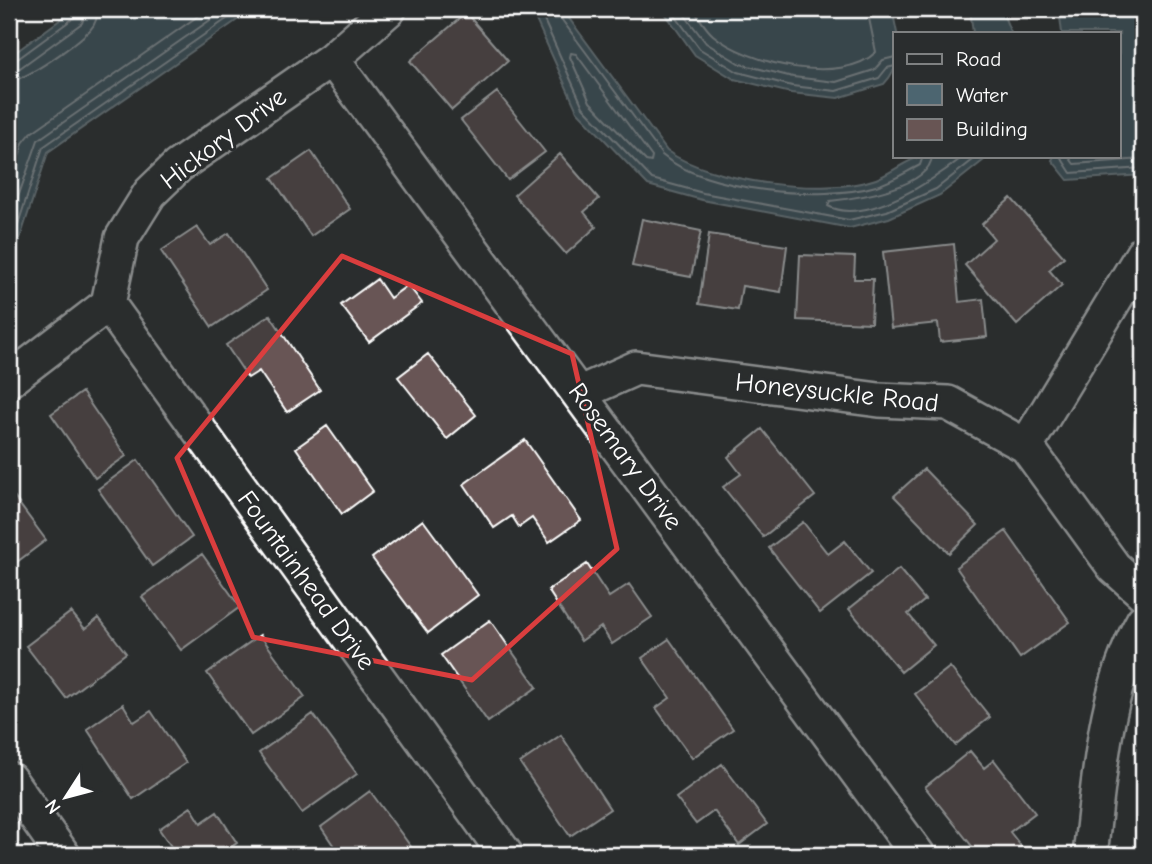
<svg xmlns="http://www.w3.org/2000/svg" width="1152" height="864" viewBox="0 0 1152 864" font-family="'Comic Neue',sans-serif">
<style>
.water{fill:#4c6570;stroke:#94a3a9;stroke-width:2}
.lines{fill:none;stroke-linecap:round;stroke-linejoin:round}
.shore{stroke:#b7c1c6;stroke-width:2}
.building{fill:#685554;stroke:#fff;stroke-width:2}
.minor-casing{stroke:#fff;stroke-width:38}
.minor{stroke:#2a2d2e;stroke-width:33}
.marked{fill:none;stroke:#da3e3e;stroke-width:5;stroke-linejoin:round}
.labels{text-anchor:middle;stroke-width:6;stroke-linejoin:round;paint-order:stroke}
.street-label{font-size:26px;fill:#fff;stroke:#2a2d2e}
</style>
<rect width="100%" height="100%" fill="#2a2d2e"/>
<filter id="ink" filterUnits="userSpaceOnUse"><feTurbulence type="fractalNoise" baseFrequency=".0143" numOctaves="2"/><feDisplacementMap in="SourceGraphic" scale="14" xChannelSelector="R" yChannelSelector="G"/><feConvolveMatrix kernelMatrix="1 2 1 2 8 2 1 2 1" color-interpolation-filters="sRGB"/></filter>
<g filter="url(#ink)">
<path class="water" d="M75,9H253L48,152L14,257L9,261V57Z
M531,9H562L667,151C711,182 825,197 876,179C892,173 908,158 924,156C945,153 968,156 989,156L940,195L889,218L850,228L702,200L648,185L577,111Z
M662,9H892L897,33L895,68L889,78L884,84L838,98L791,93L734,79L695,55Z
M970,9H1001L1011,33H973Z
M1059,9H1124L1143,19V175L1068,180L1052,160L1054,156H1119V33H1062Z"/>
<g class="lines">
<path class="shore" d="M539,9L583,107L652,179L703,193L849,220L887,211L936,189L978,156
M557,9L559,16L662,155C704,191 823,202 876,186C891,182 906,172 920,165L923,156
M670,9L700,49L738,72L792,86L836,91L879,78L887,68L895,66
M680,9L706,43L740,64L793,77L836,82L874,70L883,60L895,57
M693,9C699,17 705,28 713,35C747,64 842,86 876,52L867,9
M571,53L576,54L652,157L651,162L646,161L590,102L570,57Z
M9,62L15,61L75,17L78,9
M9,71L20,68L82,23L87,9
M9,81C27,80 76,44 90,30C96,24 97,17 98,9
M932,156C930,188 856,198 830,201L828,206C866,226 935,179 964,156
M1060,156L1071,173L1143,168
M1068,156L1074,164L1143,159
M9,189L23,143L31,133L208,9
M9,223L38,140L226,9
M9,252L43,147L241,9"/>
</g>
<path class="building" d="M466,13L508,61L452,110L410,61Z
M497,92L545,152L508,180L461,120Z
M311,151L350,209L311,236L272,178Z
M560,154L599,199L584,212L596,227L566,254L514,195Z
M1011,198L1064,257L1049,270L1062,285L1017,325L965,265L994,239L982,224Z
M642,219L701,231L691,277L632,266Z
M197,227L210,245L229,233L267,290L212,327L161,251Z
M709,234L787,246L781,292L742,286L738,310L699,304Z
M954,244L959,302L983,299L987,337L940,342L938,323L891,328L883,252Z
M800,255L855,257L854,279H873L871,323L797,320Z
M377,279L390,298L408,285L422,303L369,342L341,305Z
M270,315L320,390L287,412L259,371L248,378L226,345Z
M428,354L476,415L447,439L398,377Z
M1137,387H1143V434H1134Z
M82,392L126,456L95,478L51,414Z
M327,426L373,491L342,514L296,448Z
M762,429L815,496L763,537L723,487L741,474L728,457Z
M525,440L581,520L549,542L532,518L519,527L512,516L494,528L464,484Z
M138,460L192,537L152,566L98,489Z
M924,469L978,525L949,553L894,496Z
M9,490L46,540L9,568Z
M423,520L478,595L428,633L372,558Z
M803,522L828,554L845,541L871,573L820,613L769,548Z
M1006,531L1070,622L1020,658L956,567Z
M202,554L240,607L181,650L142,597Z
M587,564L609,597L629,584L652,617L612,644L601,627L581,641L548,590Z
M899,569L925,600L908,614L934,645L901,672L849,609Z
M71,612L85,629L99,618L126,653L66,698L26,646Z
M490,620L537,687L488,722L441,655Z
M260,635L305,697L251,735L207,673Z
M669,639L733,729L692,758L656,708L670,698L642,658Z
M950,667L990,717L955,745L915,694Z
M123,704L134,722L151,711L186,763L133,799L87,729Z
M313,714L357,774L302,813L259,753Z
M561,735L610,809L570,836L520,763Z
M970,751L984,768L994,760L1035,813L1010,832L1024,850L1016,855H979L925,787Z
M722,764L767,824L739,845L714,811L696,824L676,798Z
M370,791L417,855H366L361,847L349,855H340L321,827Z
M191,807L201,823L217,812L237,843L222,853L223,855H177L159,829Z"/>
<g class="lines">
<g class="minor-casing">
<path id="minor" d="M332,59L918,855
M108,304L506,855
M9,380L108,304L122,238L150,193L178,166L332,59L389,9
M580,393L636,368L879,400L948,403L1026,446L1114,567L1143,593
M1026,446L1143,253
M9,779L63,855
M1090,855C1100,775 1103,693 1143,621"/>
</g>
<use href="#minor" class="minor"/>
</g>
</g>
<path d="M0 0H1152V864H0ZM342,256L572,354L617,549L472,680L253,637L177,458Z" fill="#2a2d2e" fill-opacity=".55" fill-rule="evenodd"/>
<path class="marked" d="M342,256L572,354L617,549L472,680L253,637L177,458Z"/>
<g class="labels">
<g class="street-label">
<text transform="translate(223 138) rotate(-37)" y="9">Hickory Drive</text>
<text transform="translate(837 392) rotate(6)" y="9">Honeysuckle Road</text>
<text transform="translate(626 456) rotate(54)" y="9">Rosemary Drive</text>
<text transform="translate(307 580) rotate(54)" y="9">Fountainhead Drive</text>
</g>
</g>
<rect width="1152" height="864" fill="none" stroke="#2a2d2e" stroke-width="35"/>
<rect x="18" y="18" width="1117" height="829" fill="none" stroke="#fff" stroke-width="2.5" filter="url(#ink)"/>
<rect x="893" y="32" width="228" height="126" fill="#2a2d2e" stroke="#7f8182" stroke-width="2"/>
<rect x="907" y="54" width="35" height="10" fill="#2a2d2e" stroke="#7f8182" stroke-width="2"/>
<text x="956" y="66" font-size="21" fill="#ffffff">Road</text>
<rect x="907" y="84" width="35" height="21" fill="#4c6570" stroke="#7f8182" stroke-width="2"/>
<text x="956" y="102" font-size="21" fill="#ffffff">Water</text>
<rect x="907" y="119" width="35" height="21" fill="#685554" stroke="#7f8182" stroke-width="2"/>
<text x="956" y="136" font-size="21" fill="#ffffff">Building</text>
<g transform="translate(66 797) rotate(234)" stroke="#2a2d2e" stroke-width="5" paint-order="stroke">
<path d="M0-5L12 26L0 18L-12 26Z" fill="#ffffff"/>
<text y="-10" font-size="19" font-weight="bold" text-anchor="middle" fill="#ffffff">N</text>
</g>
</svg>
